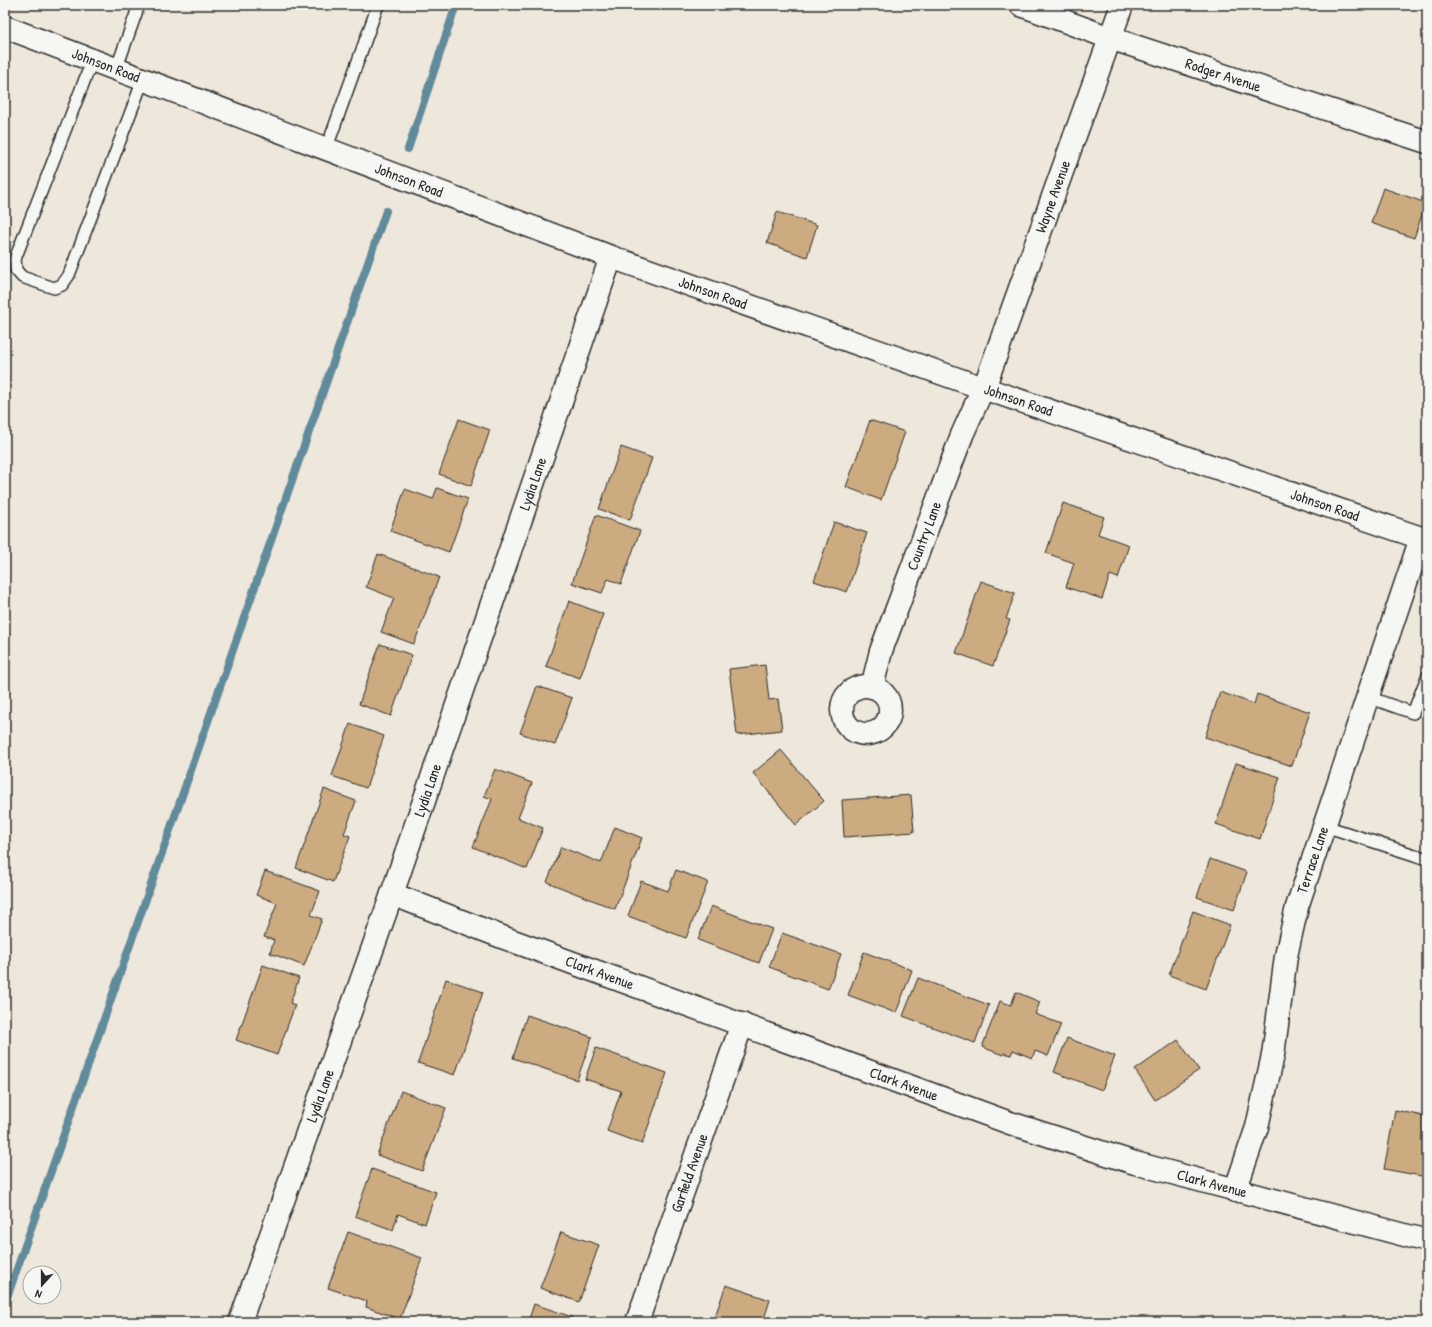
<svg xmlns="http://www.w3.org/2000/svg" width="1432" height="1327" viewBox="0 0 1432 1327" font-family="'Patrick Hand',sans-serif">
<style>
.lines{fill:none;stroke-linecap:round;stroke-linejoin:round}
.stream{stroke:#618b9b;stroke-width:8}
.building{fill:#cdab80;stroke:#2b2b2b}
.lane-casing{stroke:#2b2b2b;stroke-width:14}
.street-casing{stroke:#2b2b2b;stroke-width:25}
.lane{stroke:#f6f6f2;stroke-width:11}
.street{stroke:#f6f6f2;stroke-width:22}
.labels{text-anchor:middle;stroke-width:3.5;stroke-linejoin:round;paint-order:stroke}
.street-label{font-size:15px;fill:#2b2b2b;stroke:#f6f6f2}
</style>
<rect width="100%" height="100%" fill="#eee7db"/>
<filter id="ink" filterUnits="userSpaceOnUse"><feTurbulence type="fractalNoise" baseFrequency=".025" numOctaves="2"/><feDisplacementMap in="SourceGraphic" scale="8" xChannelSelector="R" yChannelSelector="G"/><feConvolveMatrix kernelMatrix="1 2 1 2 8 2 1 2 1" color-interpolation-filters="sRGB"/></filter>
<g filter="url(#ink)">
<g class="lines">
<path class="stream" d="M408,149L456,5
M5,1303L386,211"/>
</g>
<path class="building" d="M1383,188L1426,203L1414,238L1371,223Z
M777,212L817,225L807,257L767,243Z
M459,419L490,430L471,486L439,474Z
M870,420L905,432L881,500L846,487Z
M621,447L652,458L630,520L599,509Z
M437,488L468,499L449,552L390,531L405,489L433,499Z
M1063,503L1104,517L1098,534L1129,545L1118,578L1110,575L1102,599L1066,587L1074,563L1046,553Z
M596,515L640,531L621,584L608,579L602,593L572,583Z
M834,522L867,533L847,592L814,581Z
M378,554L439,577L414,644L381,632L394,598L366,587Z
M981,581L1015,593L1006,619L1010,620L993,666L956,653Z
M569,601L603,614L580,678L546,666Z
M380,644L412,655L391,716L359,704Z
M765,665L769,700L778,699L782,730L737,735L729,669Z
M537,686L572,698L555,745L520,733Z
M1220,692L1254,704L1257,694L1310,712L1292,766L1205,737Z
M350,724L384,736L366,788L332,776Z
M781,750L824,801L796,825L753,773Z
M1236,763L1280,777L1260,839L1216,824Z
M495,769L532,783L518,818L543,828L527,869L473,847L492,799L484,796Z
M324,789L356,801L344,834L350,836L333,882L296,868Z
M911,795L914,832L844,837L842,800Z
M615,827L642,838L615,909L547,882L561,847L601,863Z
M1210,859L1247,872L1234,910L1197,897Z
M676,870L708,882L686,938L628,916L641,881L668,891Z
M265,871L320,891L311,915L322,919L304,966L270,953L274,940L264,937L277,903L256,895Z
M711,906L772,929L759,963L698,940Z
M1193,911L1230,925L1206,989L1169,975Z
M782,933L841,954L828,989L769,967Z
M864,952L912,970L896,1013L848,995Z
M263,965L299,978L290,1003L295,1005L277,1055L236,1040Z
M918,978L989,1005L975,1043L903,1016Z
M446,979L483,992L455,1075L418,1063Z
M1016,992L1040,1002L1035,1014L1061,1024L1048,1056L1035,1051L1032,1058L1013,1050L1011,1055L1004,1053L1003,1055L982,1047L1000,1001L1011,1005Z
M527,1015L592,1037L577,1080L513,1058Z
M1067,1038L1115,1056L1102,1090L1054,1072Z
M1178,1040L1199,1070L1155,1100L1135,1070Z
M596,1048L667,1073L642,1144L607,1131L621,1091L585,1079Z
M401,1091L446,1108L422,1171L377,1155Z
M1395,1110L1427,1117V1177L1384,1169Z
M372,1169L436,1192L425,1224L398,1214L393,1230L355,1216Z
M348,1232L422,1258L400,1319L366,1307L367,1301L328,1288Z
M561,1232L599,1245L579,1302L540,1288Z
M726,1285L770,1300L763,1322H713Z
M534,1304L572,1317L570,1322H528Z"/>
<g class="lines">
<g class="lane-casing">
<path id="lane" d="M92,61L15,259L16,270L22,277L54,288L62,285L69,275L143,80
M116,70L139,5
M326,150L378,5
M1368,697L1413,713L1427,677
M1325,826L1427,859"/>
</g>
<g class="street-casing">
<g id="street">
<path id="s1" d="M1021,5L1110,38L1427,142"/>
<path id="s2" d="M5,27L611,257L983,388L1427,540"/>
<circle cx="866" cy="710" r="24"/>
<path id="s3" d="M872,687L881,651L962,435L988,377L1122,5"/>
<path id="s4" d="M392,894L502,937L1010,1123L1135,1163L1427,1241"/>
<path id="s5" d="M1235,1191L1257,1127L1273,1055L1286,956L1297,907L1421,538"/>
<path id="s6" d="M240,1322L392,894L611,257"/>
<path id="s7" d="M637,1322L742,1024"/>
</g>
</g>
<use href="#lane" class="lane"/>
<use href="#street" class="street"/>
</g>
</g>
<g class="labels">
<g class="street-label">
<text dy="5" stroke="none"><textPath href="#s2" startOffset="108">Johnson Road</textPath></text>
<text dy="5" stroke="none"><textPath href="#s1" startOffset="214">Rodger Avenue</textPath></text>
<text dy="5" stroke="none"><textPath href="#s2" startOffset="432">Johnson Road</textPath></text>
<text dy="5" stroke="none"><textPath href="#s3" startOffset="523">Wayne Avenue</textPath></text>
<text dy="5" stroke="none"><textPath href="#s2" startOffset="756">Johnson Road</textPath></text>
<text dy="5" stroke="none"><textPath href="#s2" startOffset="1080">Johnson Road</textPath></text>
<text dy="5" stroke="none"><textPath href="#s6" startOffset="888">Lydia Lane</textPath></text>
<text dy="5" stroke="none"><textPath href="#s2" startOffset="1404">Johnson Road</textPath></text>
<text dy="5" stroke="none"><textPath href="#s3" startOffset="160">Country Lane</textPath></text>
<text dy="5" stroke="none"><textPath href="#s6" startOffset="564">Lydia Lane</textPath></text>
<text dy="5" stroke="none"><textPath href="#s5" startOffset="341">Terrace Lane</textPath></text>
<text dy="5" stroke="none"><textPath href="#s4" startOffset="222">Clark Avenue</textPath></text>
<text dy="5" stroke="none"><textPath href="#s4" startOffset="546">Clark Avenue</textPath></text>
<text dy="5" stroke="none"><textPath href="#s6" startOffset="240">Lydia Lane</textPath></text>
<text dy="5" stroke="none"><textPath href="#s7" startOffset="158">Garfield Avenue</textPath></text>
<text dy="5" stroke="none"><textPath href="#s4" startOffset="870">Clark Avenue</textPath></text>
</g>
</g>
<rect width="1432" height="1327" fill="none" stroke="#f6f6f2" stroke-width="20"/>
<rect x="10" y="10" width="1412" height="1307" fill="none" stroke="#2b2b2b" stroke-width="1.5" filter="url(#ink)"/>
<g transform="translate(42 1285) rotate(201)"><circle r="19" fill="#f6f6f2" stroke="#a5a5a2"/>
<path d="M0-3L7 15L0 10L-7 15Z" fill="#2b2b2b"/>
<text y="-6" font-size="11" font-weight="bold" text-anchor="middle" fill="#2b2b2b">N</text>
</g>
</svg>
